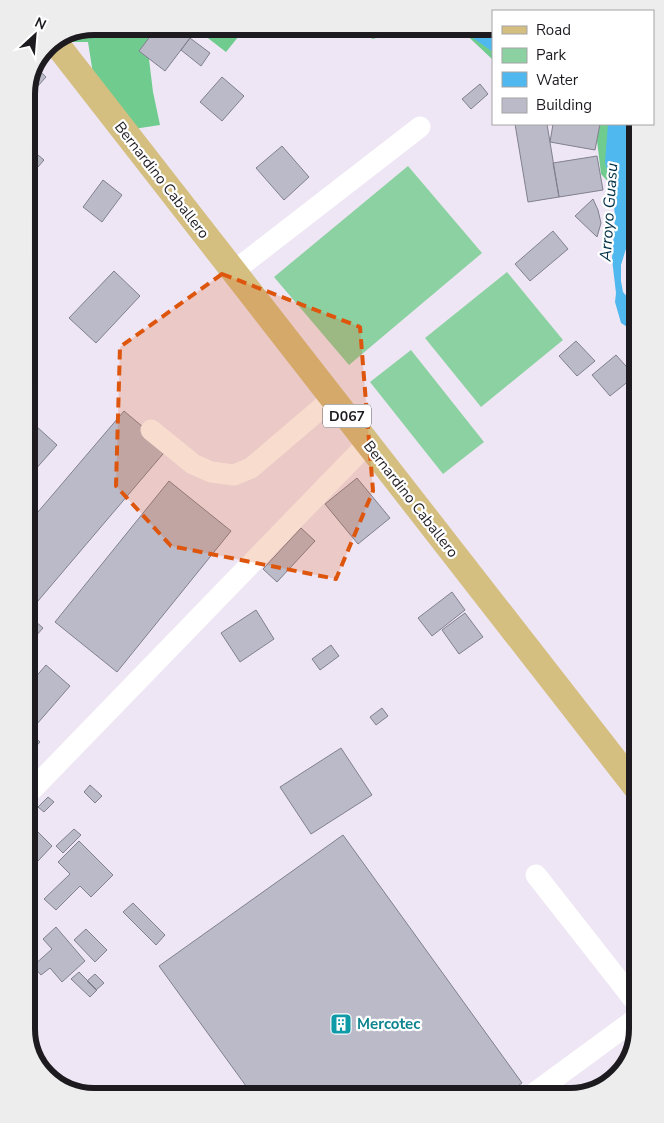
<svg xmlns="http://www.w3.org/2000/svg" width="664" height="1123" viewBox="0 0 664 1123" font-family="'Nunito Sans',sans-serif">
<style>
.green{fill:#8cd1a1}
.forest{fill:#70cb8f}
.water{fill:#4fb8ef}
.building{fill:#bbbac9;stroke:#81808e}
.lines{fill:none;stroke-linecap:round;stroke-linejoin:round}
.minor{stroke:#fff;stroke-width:21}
.major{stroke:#d4be80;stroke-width:26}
.marked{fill:#de560d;fill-opacity:0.2;stroke:#de560d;stroke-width:4;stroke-dasharray:10 6;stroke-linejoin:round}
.labels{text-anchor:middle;stroke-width:4.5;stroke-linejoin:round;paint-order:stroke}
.shield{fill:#fff;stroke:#625f63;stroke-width:1}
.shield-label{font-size:14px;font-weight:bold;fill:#1e1b20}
.street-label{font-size:15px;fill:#1e1b20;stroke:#fff}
.culture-label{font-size:15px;font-weight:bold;fill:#0d838f;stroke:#fff;text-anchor:start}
.water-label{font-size:16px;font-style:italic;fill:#023248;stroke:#fff}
.rim{fill:none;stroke:#1e1b20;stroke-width:6}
</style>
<rect width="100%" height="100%" fill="#eee6f4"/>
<path class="green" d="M408,166L482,253L349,365L274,277Z
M507,272L563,340L481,407L425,338Z
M411,350L484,442L443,474L370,382Z"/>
<path class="forest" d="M94,26H247L226,52L200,32L165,27L149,59L153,92L160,125L127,130L93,74L88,42H57Z
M364,26H407L404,32L372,39Z
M457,26H493V60Z
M595,124H638V224L623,198L601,174Z"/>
<path class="water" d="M464,26H487L493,32V52L473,38Z
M608,124H631L634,204L629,239L621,265V281L623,292L638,309V334L621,323L615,302L616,293L612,259L615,217L613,196L605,162Z"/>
<path class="building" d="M158,26H175L190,38L165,71L139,51Z
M190,38L210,53L201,66L181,50Z
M38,69L46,77L29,96L26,90Z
M222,77L244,96L222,121L200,102Z
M480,84L488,94L471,109L462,99Z
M515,124H547L559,197L528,202Z
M553,124H600L595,150L550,142Z
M282,146L309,177L284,200L256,168Z
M32,150L44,160L31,175L26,171V158Z
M597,156L603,190L559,197L553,163Z
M103,180L122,195L102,222L83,207Z
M593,199L598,210L601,223L597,237L575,216Z
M553,231L568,249L530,281L515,264Z
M114,271L140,296L96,343L69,318Z
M576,341L595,361L577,376L559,356Z
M616,355L635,376L610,396L592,375Z
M124,411L168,448L32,608L26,603V526Z
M26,417L57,445L26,480Z
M357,478L390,518L358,544L325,504Z
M169,481L231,531L117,672L55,622Z
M301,528L315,541L277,582L263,569Z
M452,592L465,610L432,636L418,618Z
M256,610L274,639L240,662L221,633Z
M26,613L43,628L26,647Z
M465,613L483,637L459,654L442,630Z
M331,645L339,656L320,670L312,659Z
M46,665L70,686L30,732L26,729V688Z
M382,708L388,716L376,725L370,717Z
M26,729L40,742L26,757Z
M341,748L372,795L311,834L280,787Z
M90,785L102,796L95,803L84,792Z
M48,797L54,802L44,812L38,807Z
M31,825L52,846L38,861L26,850V830Z
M74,829L81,835L63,853L56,846Z
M343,835L522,1083L503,1097H254L159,966Z
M79,841L113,875L91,897L80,886L56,910L44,899L70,874L58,862Z
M26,894L32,901L26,905Z
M133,903L165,935L156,945L123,912Z
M56,927L85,961L62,982L50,968L41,975L33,966L52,949L43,939Z
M26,928L34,939L28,943L31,947L26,951Z
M86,929L107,950L95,962L74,940Z
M79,972L97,990L90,997L71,979Z
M95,974L104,983L96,990L87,981Z"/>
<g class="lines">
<path class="minor" d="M234,271L420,127
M151,430L193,464L211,472L234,475L251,468L333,398
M26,796L368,443
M536,875L638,1005
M529,1097L638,1017"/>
<path class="major" d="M55,42L638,790"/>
</g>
<path class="marked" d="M222,274L360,327L373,491L336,579L171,546L116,486L120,347Z"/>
<defs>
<g id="building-square" transform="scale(1.125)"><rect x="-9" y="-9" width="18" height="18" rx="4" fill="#0f9aa8" stroke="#fff"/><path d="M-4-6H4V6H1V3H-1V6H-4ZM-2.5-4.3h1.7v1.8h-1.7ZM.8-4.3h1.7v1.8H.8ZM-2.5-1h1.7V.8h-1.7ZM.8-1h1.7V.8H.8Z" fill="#fff"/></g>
</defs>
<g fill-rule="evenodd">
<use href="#building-square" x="341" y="1024"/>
</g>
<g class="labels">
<rect class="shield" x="323" y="404.5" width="48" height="23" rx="4"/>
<g class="shield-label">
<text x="347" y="421">D067</text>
</g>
<g class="street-label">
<text transform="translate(162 180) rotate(52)" y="5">Bernardino Caballero</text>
<text transform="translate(411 499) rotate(52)" y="5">Bernardino Caballero</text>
</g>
<g class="culture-label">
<text x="357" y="1029">Mercotec</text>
</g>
<g class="water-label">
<text transform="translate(608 212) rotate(-86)" y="6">Arroyo Guasu</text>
</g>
</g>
<path d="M0 0H664V1123H0ZM94 35H570A59 59 0 0 1 629 94V1029A59 59 0 0 1 570 1088H94A59 59 0 0 1 35 1029V94A59 59 0 0 1 94 35Z" fill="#ededed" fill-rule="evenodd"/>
<path class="rim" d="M94 35H570A59 59 0 0 1 629 94V1029A59 59 0 0 1 570 1088H94A59 59 0 0 1 35 1029V94A59 59 0 0 1 94 35Z"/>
<rect x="492" y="10" width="162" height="115" fill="#ffffff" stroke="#a5a4a6"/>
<rect x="502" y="26" width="25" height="8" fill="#d4be80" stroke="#a5a4a6"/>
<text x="536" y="35" font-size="15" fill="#1e1b20">Road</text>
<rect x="502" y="48" width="25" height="15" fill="#8cd1a1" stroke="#a5a4a6"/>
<text x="536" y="60" font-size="15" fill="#1e1b20">Park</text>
<rect x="502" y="72" width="25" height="15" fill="#4fb8ef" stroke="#a5a4a6"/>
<text x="536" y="85" font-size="15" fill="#1e1b20">Water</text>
<rect x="502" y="98" width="25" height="15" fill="#bbbac9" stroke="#a5a4a6"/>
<text x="536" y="110" font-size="15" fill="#1e1b20">Building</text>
<g transform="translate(35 35) rotate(26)" stroke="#ffffff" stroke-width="4" paint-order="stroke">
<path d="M0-4L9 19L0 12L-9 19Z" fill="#1e1b20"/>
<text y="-8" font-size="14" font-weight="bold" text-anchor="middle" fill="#1e1b20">N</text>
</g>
</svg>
